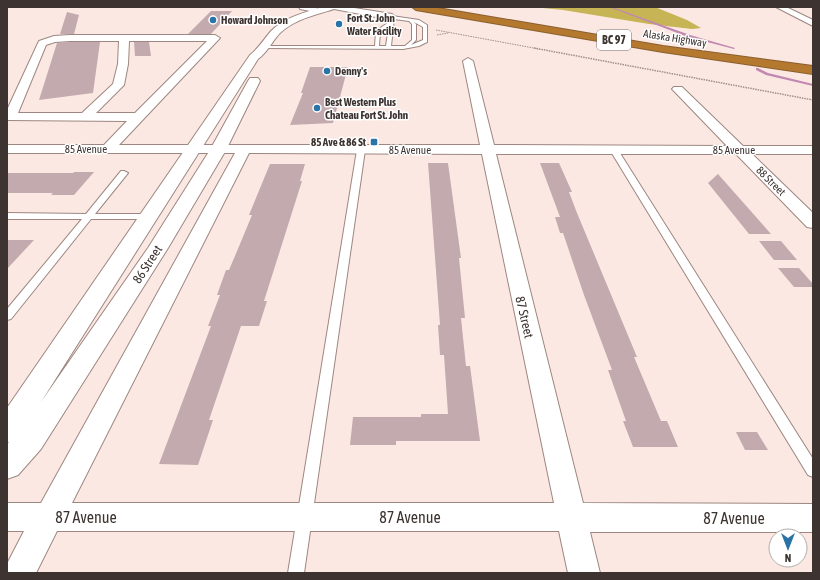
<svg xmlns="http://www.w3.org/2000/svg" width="820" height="580" viewBox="0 0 820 580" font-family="'Asap Condensed',sans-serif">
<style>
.forest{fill:#c7b455}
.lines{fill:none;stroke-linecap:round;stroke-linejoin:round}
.stream{fill:#c188b1;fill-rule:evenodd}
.building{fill:#c3aaaf}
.lane-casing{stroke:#9d8780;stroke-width:2}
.street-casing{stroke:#9d8780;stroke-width:2}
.secondary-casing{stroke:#9d8780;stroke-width:2}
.highway-casing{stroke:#8a6030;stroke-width:2}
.path-far1{stroke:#9e8f8a;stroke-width:1;stroke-dasharray:1.5 1;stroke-linecap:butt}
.path{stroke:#9e8f8a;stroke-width:1.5;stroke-dasharray:1.5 1;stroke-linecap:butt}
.lane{fill:#fff;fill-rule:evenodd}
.street{fill:#fff;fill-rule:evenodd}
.secondary{fill:#fff;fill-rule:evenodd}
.highway{fill:#b4782f;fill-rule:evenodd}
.poi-dot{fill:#2973a7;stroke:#fff;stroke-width:1.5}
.labels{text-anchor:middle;stroke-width:3;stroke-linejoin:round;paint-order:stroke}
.far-poi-label{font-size:11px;font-weight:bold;fill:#3d3431;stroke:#fff;text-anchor:start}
.far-street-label{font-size:11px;fill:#3d3431;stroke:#fff}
.shield{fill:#fff;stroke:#77716f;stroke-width:1}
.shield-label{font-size:12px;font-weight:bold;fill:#3d3431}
.street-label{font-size:13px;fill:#3d3431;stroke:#fff}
.near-street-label{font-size:16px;fill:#3d3431;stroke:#fff}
</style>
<rect width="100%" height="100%" fill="#fce8e2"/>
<path class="forest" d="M532,7H655L687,20L701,28L692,29L649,24L563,10Z"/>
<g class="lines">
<path class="stream" d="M609,7H612L690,35L735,48L734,49L688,37Z
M756,68H758L768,73L813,84V86L766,75L756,70Z"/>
</g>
<path class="building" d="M211,11H232L211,34H188Z
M67,12L79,15L74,34H60Z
M70,42H100L93,93L39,100L57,43Z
M134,42H149L151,56H135Z
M310,67H348L333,123L290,125L303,93H301Z
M428,163H448L461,258H459L465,318H461L466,366H470L480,441H396V445H350L353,417H421V414H448L444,355H440L438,325H440Z
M540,163H559L572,192H569L577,213L637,357H634L661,421H667L678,447H633L623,421H626L608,370H612L584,295L563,233H560L555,217H560Z
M270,164H305L300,181H302L264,301H267L259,326H241L209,420H213L198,465L159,464L211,326H208L220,295H217L226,270H229L240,244L252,215H249Z
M74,172H94L74,195H51L53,193H7V173H73Z
M718,174L771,234H749L708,183Z
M7,240H34L7,269Z
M759,241H781L797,260H774Z
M778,268H799L813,284V287H794Z
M736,432H757L768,450H745Z"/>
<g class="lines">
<g class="lane-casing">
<path id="lane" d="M392,16L419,20L427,25V42L419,46L403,49L266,48L264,47L266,46H375L376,31L389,22L390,17ZM394,19L409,21L412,24V40L405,46H391ZM414,22L423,27V40L411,45L416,40V24ZM389,26L386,46H379L380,32Z
M361,148L365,150L304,573H288L357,150Z
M614,148L618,150L813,459V477L808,475L610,150Z
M121,171H124L128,173L95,214H147L150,215L151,217L150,219H91L11,319L7,320V309L82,219H7V213L86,214Z"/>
</g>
<g class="street-casing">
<path id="street" d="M299,7H313L324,11L320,13L300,9Z
M330,7H348L392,14L396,17L392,20L334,9Z
M776,7H786L813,20V26Z
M70,35H215L220,38L119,145H480L463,61L468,58L473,61L494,145L727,146L674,91L672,89L674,87H682L743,146H813V154H752L813,213V228L807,227L736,154H496L583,503L813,504V532H590L600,573H568L559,531H57L36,573H7L8,562L24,531H7V503H41L235,153H7V145H104L127,121L7,120V110L39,41L54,36ZM70,41H119L118,64L113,84L82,113H18L46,45L55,42ZM129,41H207L135,113H96L124,85L128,64ZM249,153L482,154L554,503H72Z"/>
</g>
<g class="secondary-casing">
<path id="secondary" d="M322,7H335L334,9C316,15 295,19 280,33C272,41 268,52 258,59L41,402L148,248L210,150L248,81L250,78H258L260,81L226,150L168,248L41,449L18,475L7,479V445L9,442L7,443V408L250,55C259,48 264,39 271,31C285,17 304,13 322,7Z"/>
</g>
<g class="highway-casing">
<path id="highway" d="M412,7H432L663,46L813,66V74L663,52L416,10Z"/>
</g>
<path class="path-far1" d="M436,30L539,49
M437,35L448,33"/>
<path class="path" d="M534,48L813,100"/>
<use href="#lane" class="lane"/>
<use href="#street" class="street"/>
<use href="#secondary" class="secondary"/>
<use href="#highway" class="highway"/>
</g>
<g class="poi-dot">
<circle cx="213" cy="20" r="4"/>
<circle cx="339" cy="24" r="4"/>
<circle cx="327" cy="71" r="4"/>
<circle cx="317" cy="108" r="4"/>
<rect x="370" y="138" width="8" height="8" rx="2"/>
</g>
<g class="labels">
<g class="far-poi-label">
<text x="347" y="22">Fort St. John<tspan x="347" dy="13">Water Facility</tspan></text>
<text x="221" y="24">Howard Johnson</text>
<text x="335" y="75">Denny's</text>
<text x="325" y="106">Best Western Plus<tspan x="325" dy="13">Chateau Fort St. John</tspan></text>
<text x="366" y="146" text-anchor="end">85 Ave &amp; 86 St</text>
</g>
<g class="far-street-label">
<text transform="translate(675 38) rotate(9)" y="4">Alaska Highway</text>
<text x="86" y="153">85 Avenue</text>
<text x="410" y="154">85 Avenue</text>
<text x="734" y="154">85 Avenue</text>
<text transform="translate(771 181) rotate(45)" y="4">88 Street</text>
</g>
<rect class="shield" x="597" y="30" width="34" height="20" rx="3"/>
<g class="shield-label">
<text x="614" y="44">BC 97</text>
</g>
<g class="street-label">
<text transform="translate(147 264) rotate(-57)" y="5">86 Street</text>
<text transform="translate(525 317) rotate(77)" y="5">87 Street</text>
</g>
<g class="near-street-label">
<text x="86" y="523">87 Avenue</text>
<text x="410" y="523">87 Avenue</text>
<text x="734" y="524">87 Avenue</text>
</g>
</g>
<rect width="820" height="580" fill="none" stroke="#3d3431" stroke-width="16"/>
<g transform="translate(788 548) rotate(180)"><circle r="19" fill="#ffffff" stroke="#b1aead"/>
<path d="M0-3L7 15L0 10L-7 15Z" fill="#2973a7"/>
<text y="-6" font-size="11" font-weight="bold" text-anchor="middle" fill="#3d3431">N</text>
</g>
</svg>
